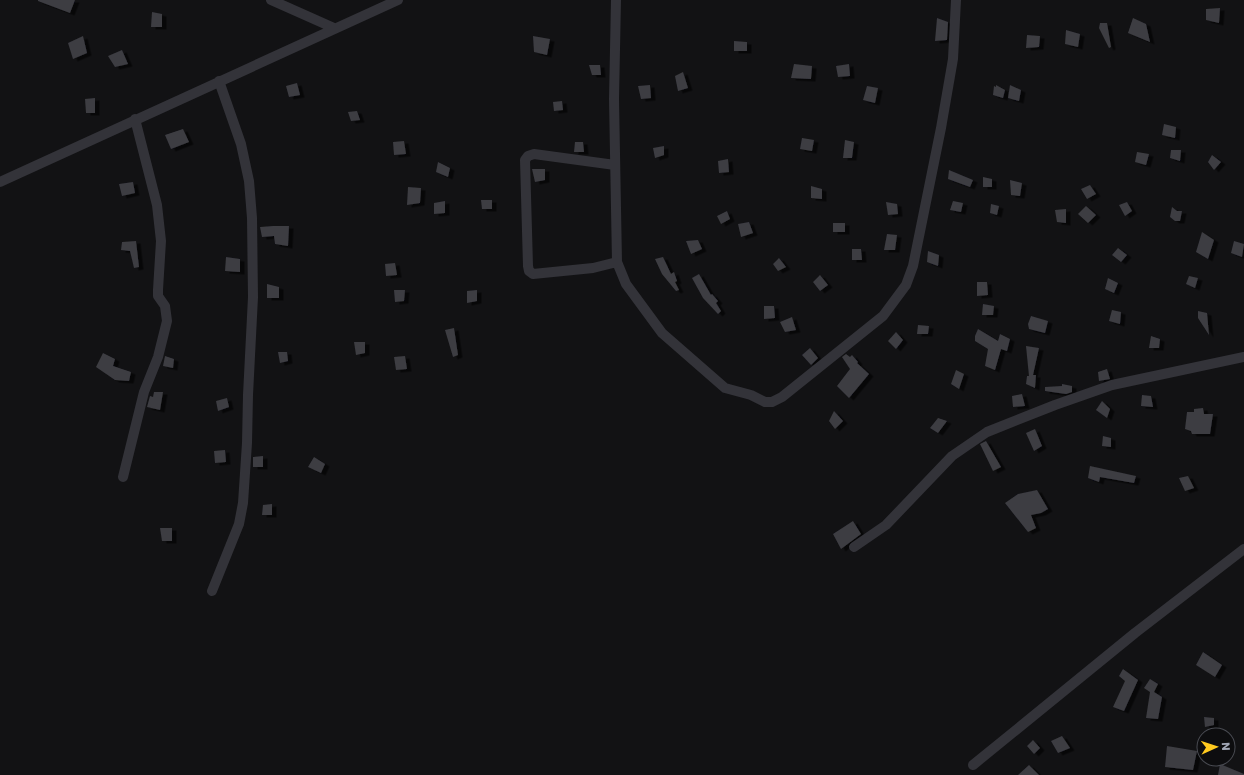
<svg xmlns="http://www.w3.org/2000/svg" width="1244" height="775" viewBox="0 0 1244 775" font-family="Poppins,sans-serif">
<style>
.building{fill:#3c3c42;filter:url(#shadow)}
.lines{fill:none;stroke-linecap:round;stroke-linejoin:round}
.minor{stroke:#333339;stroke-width:10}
</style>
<defs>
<filter id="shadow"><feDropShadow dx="4.5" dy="2.5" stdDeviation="0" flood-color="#0009"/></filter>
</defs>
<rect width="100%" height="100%" fill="#121214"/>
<path class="building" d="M38,0H75L70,13L38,1Z
M1220,8L1219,23L1206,20V9Z
M152,12L162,14V27H151Z
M937,18L948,22L947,40L935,41Z
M1133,18L1146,24L1150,42L1128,33Z
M1100,23H1107L1111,47L1109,48L1099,28Z
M1066,30L1080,34L1078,47L1065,44Z
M1027,35L1040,36L1039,47L1026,48Z
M83,36L87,53L73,59L68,43Z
M533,36L550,39L547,55L534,52Z
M734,41L747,42V51H734Z
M122,50L128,64L115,67L108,56Z
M794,64L812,66L811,79L791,78Z
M849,64L850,76L838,77L836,66Z
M589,65H600L601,75H592Z
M683,72L688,88L678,91L675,76Z
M297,83L300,95L289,97L286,86Z
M650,85L651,98L641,99L638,86Z
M996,85L1005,90L1003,98L993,95L994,86L996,87Z
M1010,85L1021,90L1019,101L1008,98Z
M867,86L878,88L875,103L863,100Z
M95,98V113H86L85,99Z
M562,101L563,110L554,111L553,102Z
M357,111L360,120L351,121L348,112Z
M1164,124L1176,127L1175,138L1162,135Z
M183,129L189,142L171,149L165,135Z
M802,138L814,140L812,151L800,149Z
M845,140L854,142L852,158H843Z
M404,141L406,154L394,155L393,142Z
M575,142H583L584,152H574Z
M664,146V155L655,158L653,148Z
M1171,150H1181L1180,161L1170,158Z
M1137,152L1149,154L1146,165L1135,162Z
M1212,155L1221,162L1214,170L1208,162Z
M728,159L729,172L719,173L718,161Z
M438,162L450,168L448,177L436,172Z
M532,169H545V180L535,182Z
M949,170L973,180L970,187L948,179Z
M983,177L992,179V187H983Z
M1010,180L1022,183L1020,196L1011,195Z
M133,182L135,193L122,196L119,184Z
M1090,185L1096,194L1087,199L1081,189Z
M811,186L822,189V199L811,198Z
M408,187L421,188L420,203L407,205Z
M481,200H492V209H482Z
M445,201V213L434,214V203Z
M953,201L963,203L961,212L950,210Z
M886,202L897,204L898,214L888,215Z
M1127,202L1132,211L1125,216L1119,205Z
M991,204L999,206L997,215L990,213Z
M1086,206L1096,215L1088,223L1078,214Z
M1172,207L1177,211H1182L1180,221H1175L1170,217Z
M1066,209V223L1057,222L1055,210Z
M727,211L730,219L721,224L717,216Z
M749,222L753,233L741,237L738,224Z
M833,223H845V232H833Z
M273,226H289L288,246L275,244L274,236L262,237L260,227Z
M1202,232L1214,240L1208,259L1196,252Z
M887,234L897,235L895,250H884Z
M698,240L702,249L691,254L686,241Z
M136,241L139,267L134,268L130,251L121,250L122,242Z
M1234,241L1244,244L1242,257L1231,253Z
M1118,248L1127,255L1121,262L1112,255Z
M852,249H861L862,260H852Z
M928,251L939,255L938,266L927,262Z
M226,257L240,259V272L225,271Z
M663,257L671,274L674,272L677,281L675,282L679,290L676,291L662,274L655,259Z
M779,258L786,267L778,271L773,264Z
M395,263L397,275L386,276L385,264Z
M699,274L711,295L712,294L718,301L716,303L721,311L718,314L703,298L692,278Z
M820,275L828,285L820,291L813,282Z
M1189,276L1198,278L1195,288L1186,284Z
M1108,278L1118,283L1114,293L1105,289Z
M977,282H987L988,295L977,296Z
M267,284L279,287V298H267Z
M394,290H405L404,301L395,302Z
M477,290V301L467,303V291Z
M983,304L994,306L993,315H982Z
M764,306H774L775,318L764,319Z
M1112,310L1121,312L1120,324L1109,321Z
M1198,311L1207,313L1209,335L1198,318Z
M1031,316L1048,321L1045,333L1029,329L1028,324Z
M792,317L796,330L785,332L780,322Z
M918,325L929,326L928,334H917Z
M454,328L458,355L453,357L445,330Z
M978,329L998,341L1000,334L1010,339L1007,351L1001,349L995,370L985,366L988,349L975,341V336Z
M896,332L903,340L896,349L888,341Z
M1151,336L1160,339L1159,348H1149Z
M354,342H365V353L356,355Z
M1026,346L1039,348L1033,375H1036L1035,388L1026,384L1027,376H1029Z
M810,348L818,358L811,365L802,355Z
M278,352H287L288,361L280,363Z
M103,353L115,359L113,366L131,372L129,381L115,380L96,367Z
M846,354L850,357L852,355L858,362L857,363L869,374L849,398L837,386L850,369L842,357Z
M165,356L174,359L173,368L163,366Z
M405,356L407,369L396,370L394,357Z
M1107,369L1110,379L1099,381L1098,372Z
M956,370L964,374L959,389L951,384Z
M1062,384L1072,386V392L1066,394L1045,391V387L1062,386Z
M154,392H163L160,410L147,407L150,396L153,397Z
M1022,394L1025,406L1013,407L1012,396Z
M1142,395L1151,396L1153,407L1141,406Z
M227,398L229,407L218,411L216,401Z
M1102,401L1110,409L1107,418L1096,410Z
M1203,408L1204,414H1213L1210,434H1192L1191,431L1185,429L1187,412H1194V409Z
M834,411L843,421L835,429L829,421Z
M938,418L947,421L938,433L930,428Z
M1035,429L1042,446L1034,451L1026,433Z
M1103,436L1111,438V447L1102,446Z
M986,441L1001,467L993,471L980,444Z
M225,450L226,462L215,463L214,451Z
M263,456V467H253V457Z
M314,457L325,464L321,473L308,467Z
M1090,466L1136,476L1134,483L1100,477L1099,482L1088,478Z
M1188,476L1194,488L1185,491L1179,478Z
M1037,490L1048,509L1041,513L1031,515L1036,528L1028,532L1005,503L1018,494Z
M272,504V515H262L263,505Z
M853,521L861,534L841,549L833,534Z
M160,528H172V541H162Z
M1203,652L1222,665L1215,677L1196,665Z
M1123,669L1138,680L1124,711L1113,707L1125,681L1119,676Z
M1150,679L1158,684L1154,692L1162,697L1158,719L1146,718L1150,692L1144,688Z
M1204,717L1214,718V725L1205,727Z
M1062,736L1070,748L1058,753L1051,741Z
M1033,740L1040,748L1034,754L1027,746Z
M1167,746L1197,751L1193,770L1165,767Z
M1220,764L1244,774V775H1218Z
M1029,765L1039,775H1018Z"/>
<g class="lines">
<path class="minor" d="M271,0L334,28
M616,0L614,99L617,262L626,284L662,333L725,388L751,395L765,402H772L782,397L883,316L906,285L913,266L941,128L953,59L956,0
M615,165L534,154L528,156L525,160L528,266L529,271L533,274L593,268L617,262
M0,182L398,0
M123,477L144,392L158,357L167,321L165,306L158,296V290L161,241L157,205L135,119
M854,547L886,525L952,456L987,432L1055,405L1112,385L1244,357
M212,591L239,524L243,503L247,443L248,395L253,297L252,218L249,181L241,144L219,81
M973,765L1135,633L1244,549"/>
</g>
<g transform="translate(1216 747) rotate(87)"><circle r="19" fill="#0d0d0f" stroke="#494b52"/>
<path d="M0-3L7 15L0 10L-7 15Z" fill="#ffca1f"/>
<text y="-6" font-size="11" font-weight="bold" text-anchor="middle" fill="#a2a7b6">N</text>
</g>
</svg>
